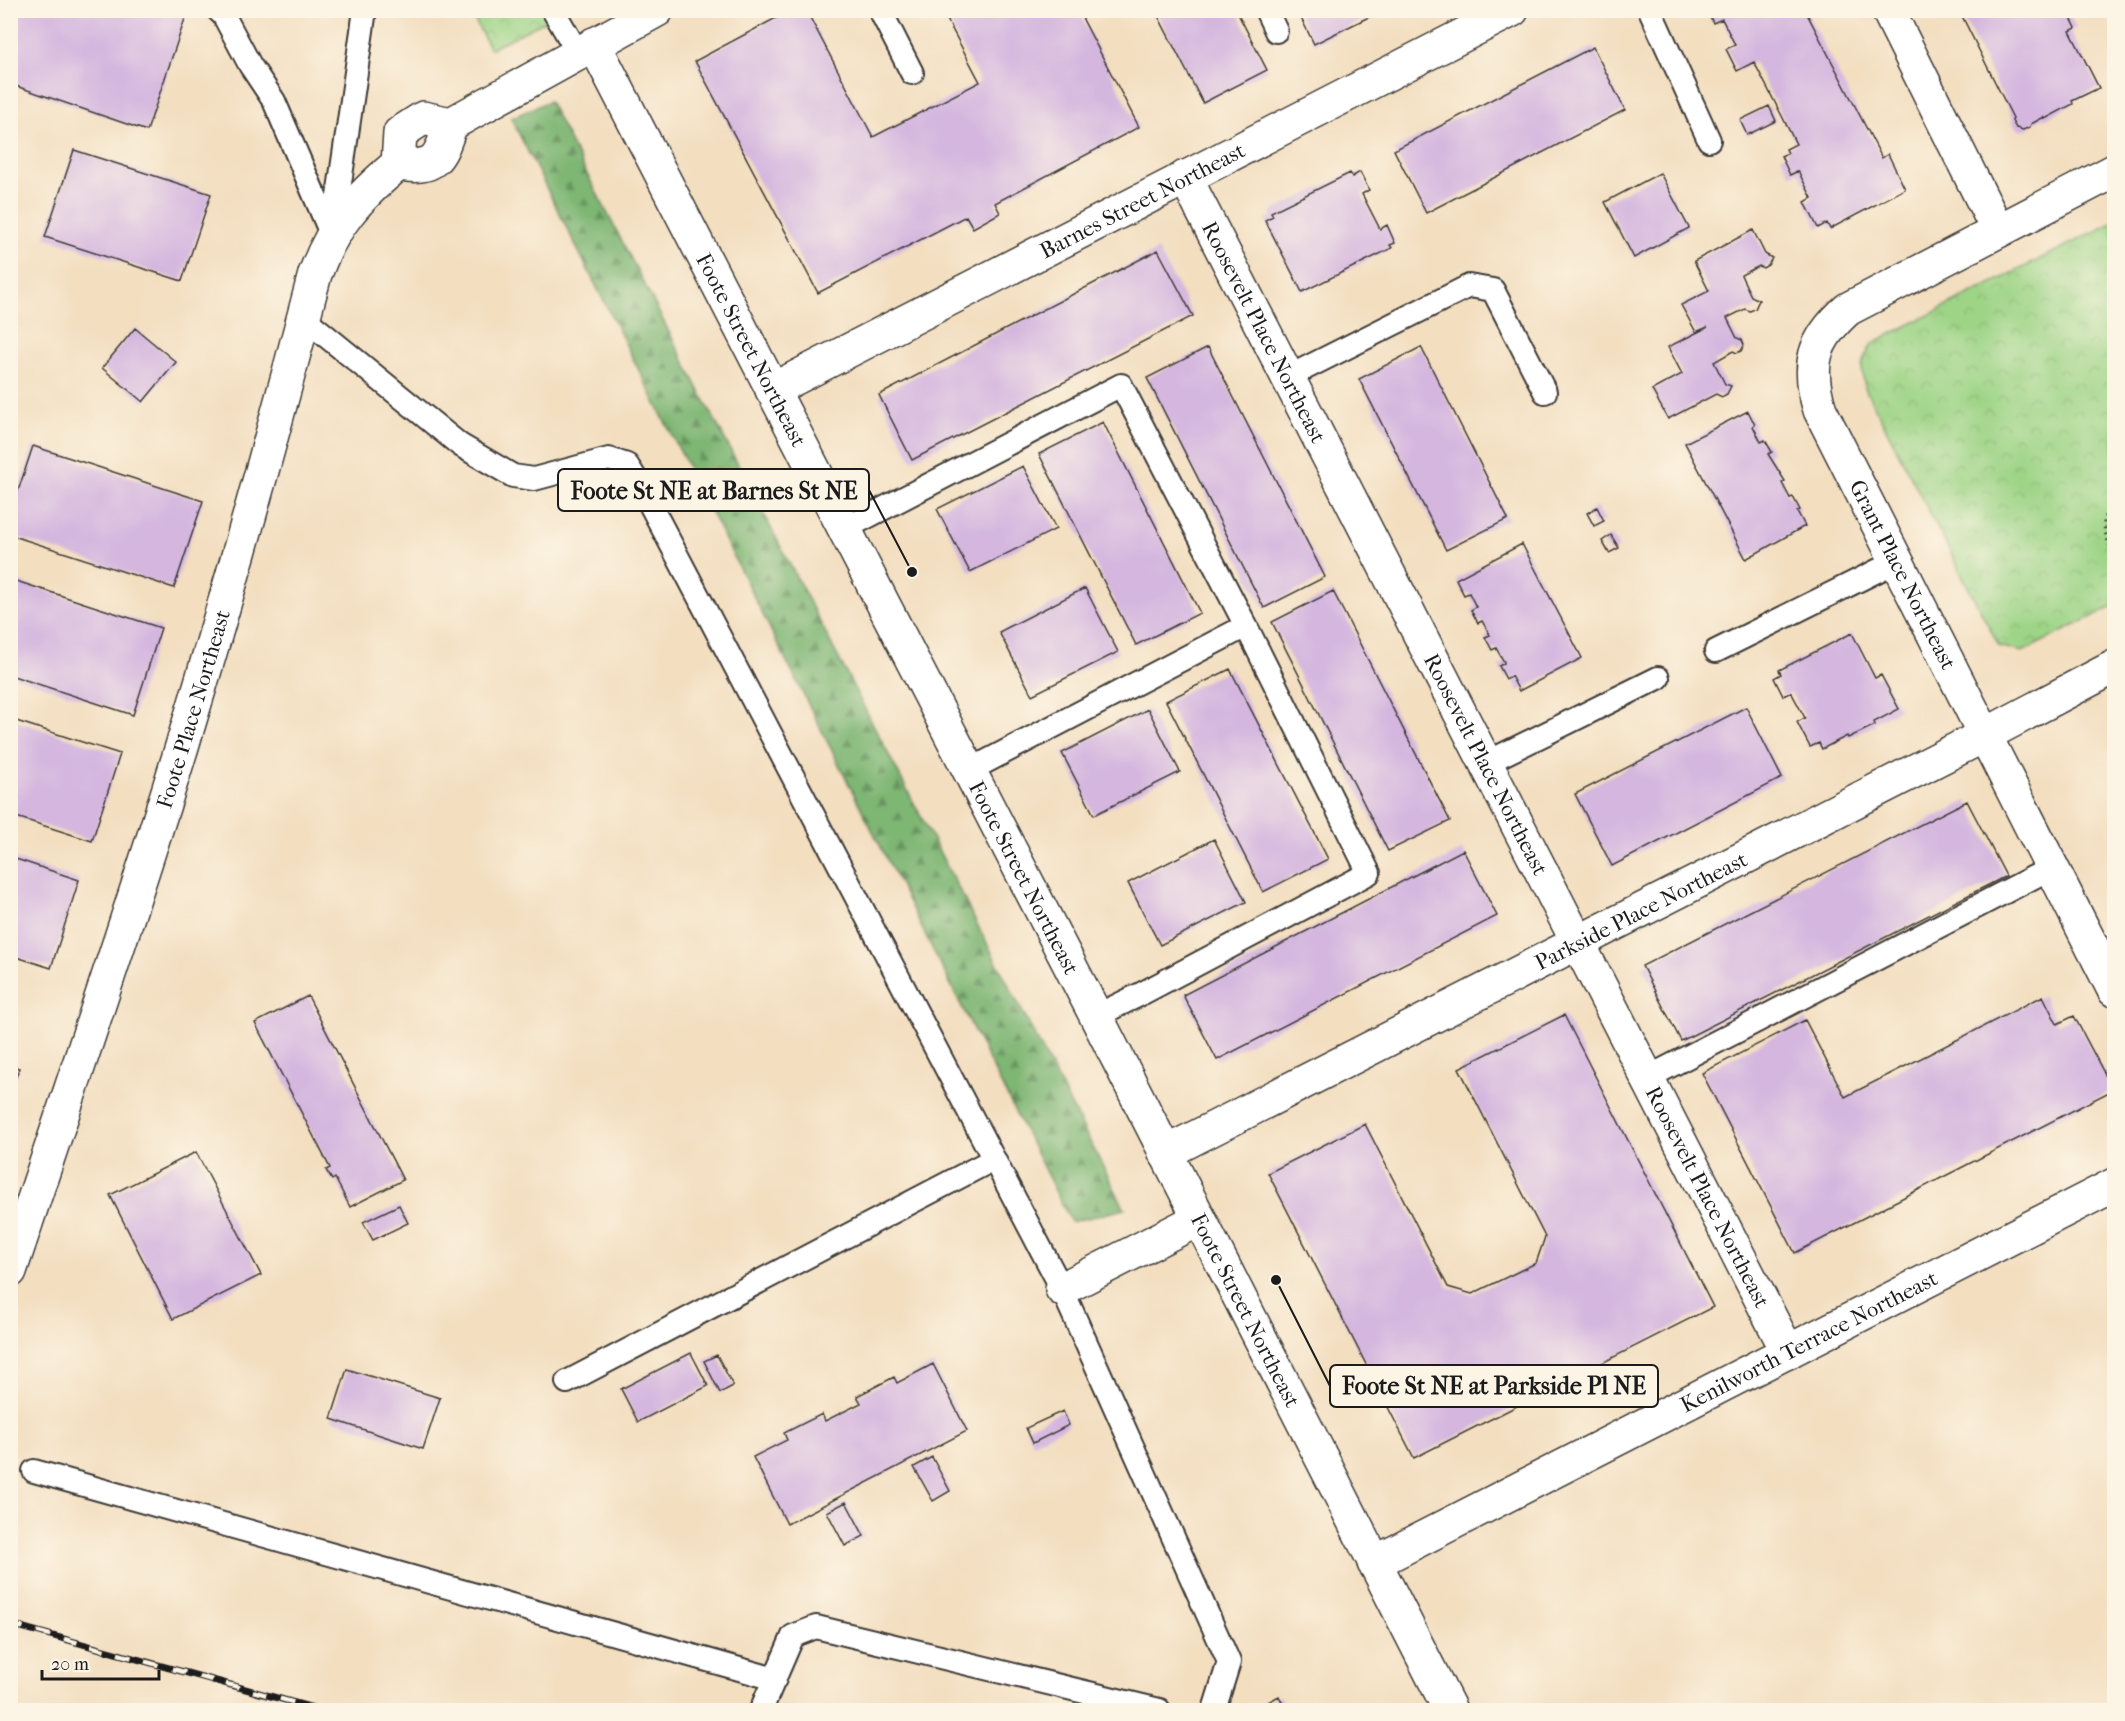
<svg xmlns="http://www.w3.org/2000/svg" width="2125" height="1721" viewBox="0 0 2125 1721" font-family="'IM FELL French Canon',serif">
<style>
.forest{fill:url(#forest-firs);stroke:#4d6948;stroke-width:1.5}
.park{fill:url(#park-crowns);stroke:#5c7851;stroke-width:1.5}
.building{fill:#d4b6df}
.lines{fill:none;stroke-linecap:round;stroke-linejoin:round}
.service-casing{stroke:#3c3935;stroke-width:26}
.minor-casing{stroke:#3c3935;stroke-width:36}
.path{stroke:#3c3935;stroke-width:4;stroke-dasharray:1.5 4.5;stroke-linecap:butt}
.service{stroke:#fff;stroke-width:22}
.minor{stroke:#fff;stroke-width:33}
.rail-casing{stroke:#1c1c1c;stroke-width:7}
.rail{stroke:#fcf5e5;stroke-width:4.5;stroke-dasharray:14;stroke-linecap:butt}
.labels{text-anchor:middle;stroke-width:5;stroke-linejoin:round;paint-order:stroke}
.street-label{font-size:22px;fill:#1c1c1c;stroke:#fcf5e5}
.leader{fill:none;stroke:#1c1c1c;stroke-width:2}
.callout-dot{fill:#1c1c1c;stroke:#fcf5e5;stroke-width:2}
.callout{fill:#fcf5e5;stroke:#1c1c1c;stroke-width:2}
.callout-label{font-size:24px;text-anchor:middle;font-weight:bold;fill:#1c1c1c}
</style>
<defs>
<pattern id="forest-firs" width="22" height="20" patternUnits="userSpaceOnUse" patternTransform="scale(1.5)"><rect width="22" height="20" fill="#7eb673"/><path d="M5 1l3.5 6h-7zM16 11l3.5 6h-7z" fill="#66935e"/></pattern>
<pattern id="park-crowns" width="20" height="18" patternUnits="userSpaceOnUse" patternTransform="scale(1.5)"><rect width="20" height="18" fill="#9dd486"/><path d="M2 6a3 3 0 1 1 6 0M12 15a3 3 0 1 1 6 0" fill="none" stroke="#87b573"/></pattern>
</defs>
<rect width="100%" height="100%" fill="#fcf5e5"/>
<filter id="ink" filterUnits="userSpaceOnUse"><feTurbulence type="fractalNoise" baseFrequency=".0167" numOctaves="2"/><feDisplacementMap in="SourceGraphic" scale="12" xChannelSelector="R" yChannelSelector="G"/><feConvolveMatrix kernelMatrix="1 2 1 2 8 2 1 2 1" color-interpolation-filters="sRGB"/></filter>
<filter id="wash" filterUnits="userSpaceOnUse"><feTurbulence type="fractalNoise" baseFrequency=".008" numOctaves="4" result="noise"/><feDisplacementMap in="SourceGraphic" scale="24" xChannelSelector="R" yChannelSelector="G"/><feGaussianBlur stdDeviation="1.35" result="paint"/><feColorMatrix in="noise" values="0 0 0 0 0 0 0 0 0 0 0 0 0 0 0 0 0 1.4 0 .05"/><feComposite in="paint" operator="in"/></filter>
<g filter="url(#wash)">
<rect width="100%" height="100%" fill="#f3dec0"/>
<path class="forest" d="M549,101L1125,1209L1071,1222L511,118Z"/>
<path class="park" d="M470,11H565L490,49Z
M2114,222V606L2022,652L1999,646L1866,390C1860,367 1860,362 1873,343Z"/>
<g id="blocks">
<path class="building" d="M10,10H188L147,131L10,84Z
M791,10H806L873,137L980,82L942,10H1078L1139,127L995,203L1000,213L973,228L966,216L818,293L695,61Z
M1155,10H1236L1267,70L1203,103Z
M1297,10H1383L1314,44Z
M1707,10H1805L1882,158L1888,154L1905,189L1830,229L1827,223L1818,228L1805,202L1812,198L1798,171L1790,175L1781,156L1788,153L1786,149L1796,144L1783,118L1754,62L1737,71L1726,49L1735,45L1722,19L1713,23Z
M1959,10H2047L2049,16L2059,10H2067L2076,28L2070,31L2099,88L2072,101L2073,104L2045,119L2044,117L2031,124L2030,127L2023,130L2016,128L2012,121L2013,118Z
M1593,47L1625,110L1426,213L1394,150Z
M1769,106L1776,121L1747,135L1740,120Z
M74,150L211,194L182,281L45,237Z
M1360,172L1369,190L1362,194L1380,229L1387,225L1395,243L1390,245L1392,248L1302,292L1265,220L1273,216L1271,212L1350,173L1352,177Z
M1660,173L1689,228L1634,258L1605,202Z
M1753,230L1765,254L1772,258L1768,265L1763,268L1759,266L1741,275L1751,296L1759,300L1755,309L1750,311L1745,309L1727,318L1737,338L1742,340L1744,345L1741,351L1737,353L1733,351L1714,362L1725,384L1731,386L1727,394L1722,397L1716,394L1668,419L1652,390L1682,374L1668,347L1708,327L1696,332L1681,305L1709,291L1694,261Z
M1158,250L1193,316L912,460L879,395Z
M135,328L176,362L143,402L102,368Z
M1208,347L1325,577L1264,608L1147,378Z
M1421,347L1508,519L1446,550L1359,379Z
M1748,411L1755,425L1753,426L1761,442L1765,440L1772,452L1768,454L1785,481L1782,483L1790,498L1793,497L1800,510L1797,511L1805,526L1746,559L1685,443Z
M1103,422L1200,613L1136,645L1039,454Z
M33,446L203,501L174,588L10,535V515Z
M1023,466L1056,529L970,572L937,509Z
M1597,507L1604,521L1594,526L1587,513Z
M1611,535L1619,548L1609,553L1602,541Z
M1522,544L1582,658L1519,691L1511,676L1506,679L1499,666L1504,663V662L1496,648L1492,650L1485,637L1490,635L1482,621L1478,623L1471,610L1476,607L1469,593L1464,595L1456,579Z
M10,579L161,628L133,715L10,675Z
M1085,588L1118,652L1032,695L999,632Z
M1333,591L1450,821L1388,851L1272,622Z
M1852,633L1875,678L1881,675L1899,709L1874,722L1875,725L1848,738L1847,736L1822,749L1819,743L1810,747L1797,722L1805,718L1791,692L1783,696L1774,678L1781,674L1779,670Z
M1230,669L1328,859L1263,892L1166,701Z
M1746,707L1782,778L1612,866L1575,794Z
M1148,709L1180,772L1094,815L1062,753Z
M10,719L120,754L92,841L10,815Z
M1967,801L2006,876L1681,1041L1642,966Z
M1214,839L1246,902L1160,945L1128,883Z
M1463,850L1497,916L1217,1060L1183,995Z
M10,857L79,880L51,968L10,955Z
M308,996L403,1180L350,1207L335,1178L332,1180L326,1170L330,1168L255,1023Z
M2043,996L2057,1024L2074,1016L2113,1090L1795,1253L1702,1073L1805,1020L1845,1097Z
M1564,1015L1713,1307L1414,1458L1268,1173L1365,1124L1448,1287L1472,1294L1536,1263L1545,1237L1459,1068Z
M10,1065L19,1068L11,1092H10Z
M196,1152L261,1275L173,1319L110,1195Z
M399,1205L408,1223L373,1240L363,1222Z
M691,1353L708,1386L638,1422L621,1389Z
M717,1355L733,1386L720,1393L704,1361Z
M933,1364L967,1431L787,1524L753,1457L787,1440L784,1433L822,1414L825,1421L861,1403L857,1396L894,1377L897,1383Z
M347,1369L440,1398L423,1449L331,1419Z
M1063,1411L1069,1425L1033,1443L1026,1428Z
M932,1457L950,1491L933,1501L914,1467Z
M846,1502L864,1536L845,1546L827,1512Z
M1279,1696L1286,1710H1270L1266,1703Z"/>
</g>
</g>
<g filter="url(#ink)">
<use href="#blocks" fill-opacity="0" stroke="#3c3935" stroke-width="1.5"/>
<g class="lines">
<g class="service-casing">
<path id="service" d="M218,10L224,16L250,65L274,101L332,236
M553,10L578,53
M880,10L912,73
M1266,10L1276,31
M1650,10L1709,140
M333,231L365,10
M304,318L460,445L513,476L534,479L609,459L627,465L641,487L1062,1289L1229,1662L1214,1710
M1288,377L1469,286L1493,290L1545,392
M844,529L1121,385L1246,626
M1716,651L1897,561
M1486,763L1658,678
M968,771L1246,626L1369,873L1139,995L1096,1016
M1647,1078L2053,867
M567,1382L994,1159
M34,1471L775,1679
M761,1710L793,1636L816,1627L1159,1710"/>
</g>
<g class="minor-casing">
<g id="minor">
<path d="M1888,10L1998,231"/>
<path id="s1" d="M594,44L1096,1016L1450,1710"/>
<path d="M398,164C437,170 439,158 451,124"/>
<path id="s2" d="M2114,171L1848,309C1813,340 1806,365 1820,410L2114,990"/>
<path id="s3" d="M1185,177L1788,1352"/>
<path id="s4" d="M772,390L1512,10"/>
<path id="s5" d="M1165,1153L1985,735L2114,667"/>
<path id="s6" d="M10,1271C68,1096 129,920 183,743C230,588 274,431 315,274C333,225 358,197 398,164L400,133L423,118L451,124L657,10"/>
<path d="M1062,1289L1199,1219"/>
<path id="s7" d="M1374,1563L2114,1185"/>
</g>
</g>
<path class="path" d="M2114,500C2098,520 2105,533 2114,555"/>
<use href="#service" class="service"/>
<use href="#minor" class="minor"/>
<g class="rail-casing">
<path id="rail" d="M10,1624L321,1710"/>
</g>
<use href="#rail" class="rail"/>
</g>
</g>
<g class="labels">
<g class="street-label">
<text dy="8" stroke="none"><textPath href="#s4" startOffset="416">Barnes Street Northeast</textPath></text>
<text dy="8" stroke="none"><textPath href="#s3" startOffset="174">Roosevelt Place Northeast</textPath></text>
<text dy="8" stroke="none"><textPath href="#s1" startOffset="344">Foote Street Northeast</textPath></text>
<text dy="8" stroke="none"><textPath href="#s2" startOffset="597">Grant Place Northeast</textPath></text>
<text dy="8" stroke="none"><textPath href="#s6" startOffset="591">Foote Place Northeast</textPath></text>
<text dy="8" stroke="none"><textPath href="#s3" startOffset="660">Roosevelt Place Northeast</textPath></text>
<text dy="8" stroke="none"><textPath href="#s1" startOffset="938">Foote Street Northeast</textPath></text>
<text dy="8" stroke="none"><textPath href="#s5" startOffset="534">Parkside Place Northeast</textPath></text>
<text dy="8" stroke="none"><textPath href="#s3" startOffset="1146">Roosevelt Place Northeast</textPath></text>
<text dy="8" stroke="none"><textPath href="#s1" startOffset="1424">Foote Street Northeast</textPath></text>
<text dy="8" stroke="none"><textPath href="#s7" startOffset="488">Kenilworth Terrace Northeast</textPath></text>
</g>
</g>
<path class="leader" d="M912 572L869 490M1276 1280L1330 1386"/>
<g class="callout-dot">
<circle cx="912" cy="572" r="6"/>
<circle cx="1276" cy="1280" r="6"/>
</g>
<g class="callout">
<rect x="558" y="469" width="311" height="42" rx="6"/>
<rect x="1330" y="1365" width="328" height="42" rx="6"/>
</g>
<g class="callout-label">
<text x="714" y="499">Foote St NE at Barnes St NE</text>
<text x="1494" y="1394">Foote St NE at Parkside Pl NE</text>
</g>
<rect width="2125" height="1721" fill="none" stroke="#fcf5e5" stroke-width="36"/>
<path d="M42 1670v9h117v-9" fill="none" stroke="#1c1c1c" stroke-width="3"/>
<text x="51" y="1670" font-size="18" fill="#1c1c1c" stroke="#fcf5e5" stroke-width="4.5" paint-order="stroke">20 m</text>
</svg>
